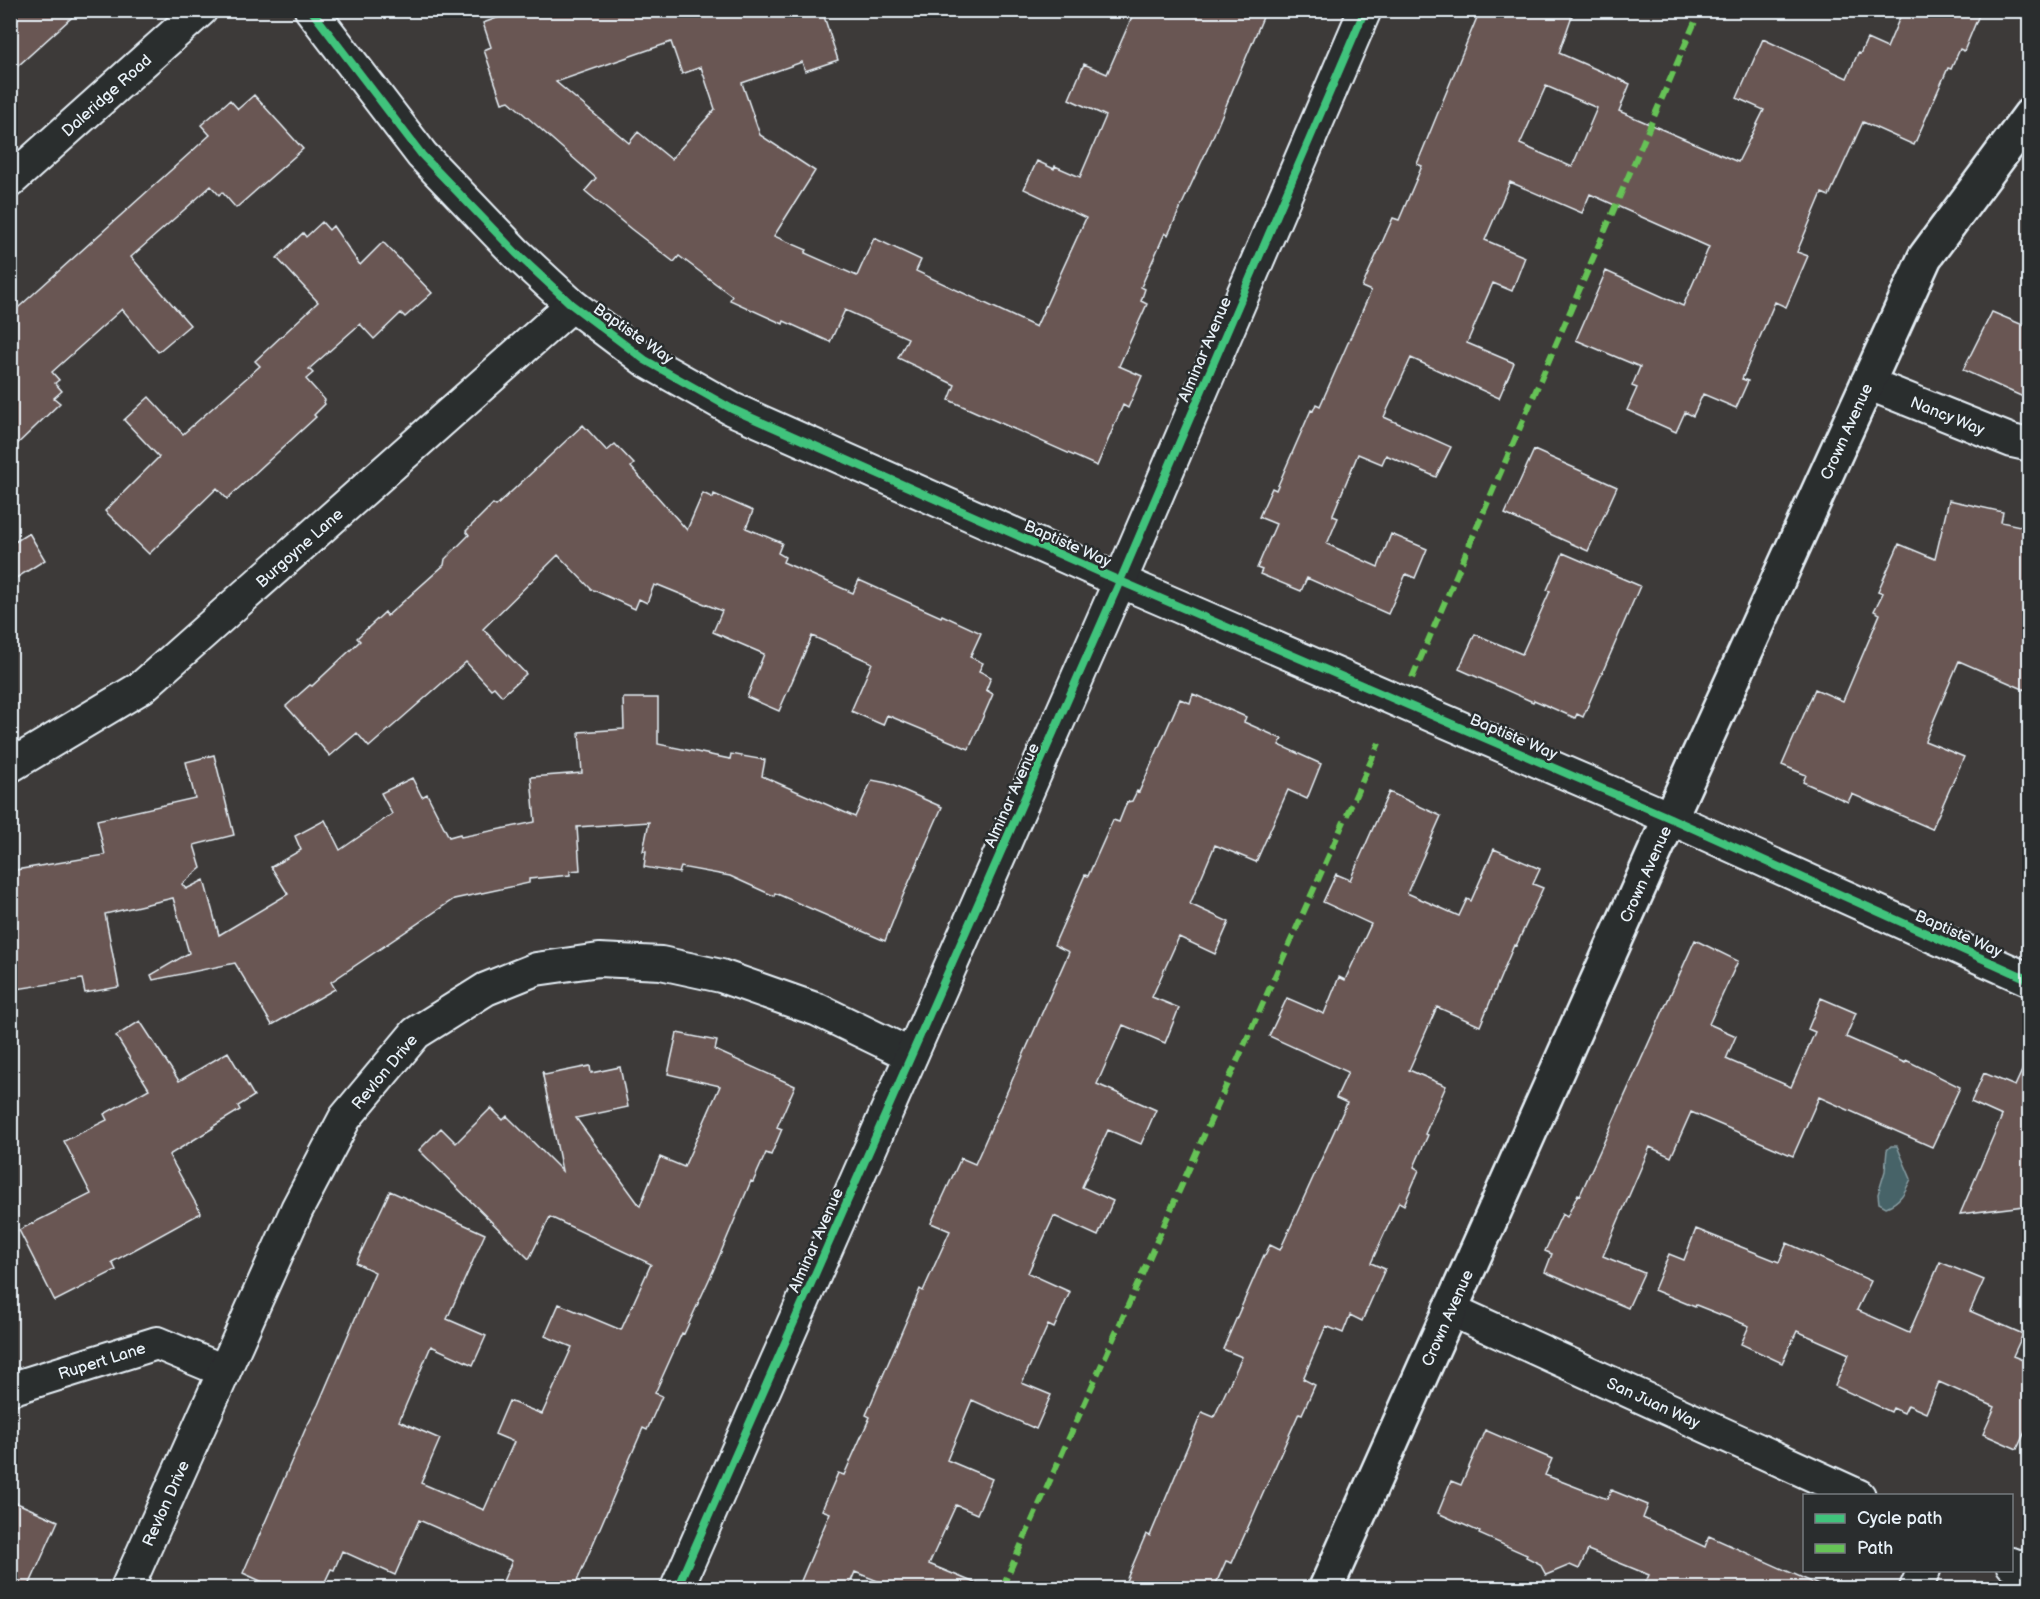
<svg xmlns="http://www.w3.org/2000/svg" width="2040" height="1599" viewBox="0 0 2040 1599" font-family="'Balsamiq Sans',sans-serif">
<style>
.water{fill:#466468;stroke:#879ca2;stroke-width:1.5}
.building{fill:#695753;stroke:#e8f1f8;stroke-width:1.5;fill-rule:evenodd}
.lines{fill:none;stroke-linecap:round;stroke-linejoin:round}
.street-casing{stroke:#e8f1f8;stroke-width:36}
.secondary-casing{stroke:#e8f1f8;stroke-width:38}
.street{stroke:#2a2d2e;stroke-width:32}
.secondary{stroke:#2a2d2e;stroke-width:33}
.quiet{stroke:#66c356;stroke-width:6;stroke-dasharray:12 6;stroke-linecap:butt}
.cycleway-casing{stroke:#2a2d2e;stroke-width:11}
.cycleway{stroke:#40c37c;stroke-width:8}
.labels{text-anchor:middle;stroke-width:5;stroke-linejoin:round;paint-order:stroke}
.street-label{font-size:16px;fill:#e8f1f8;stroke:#2a2d2e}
</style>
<rect width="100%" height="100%" fill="#3d3a39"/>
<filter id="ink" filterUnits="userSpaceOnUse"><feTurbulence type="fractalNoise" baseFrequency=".0167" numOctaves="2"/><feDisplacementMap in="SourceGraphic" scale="12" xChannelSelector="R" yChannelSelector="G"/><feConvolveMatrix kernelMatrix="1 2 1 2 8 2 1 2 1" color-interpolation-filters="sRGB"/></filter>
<g filter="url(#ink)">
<path class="water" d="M1891,1146H1897L1911,1179C1905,1192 1900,1202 1886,1207L1879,1203L1878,1194L1885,1171L1887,1150Z"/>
<path class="building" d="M10,10H80L10,73Z
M519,10H822L838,60L805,71L802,62L742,83L760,135L815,171L774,236L807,250L805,253L857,276L874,238L921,260L916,271L1036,327L1086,218L1024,189L1037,161L1054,169L1055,166L1080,177L1106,116L1069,99L1084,64L1107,74L1135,10H1266L1212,139L1168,235L1165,233L1141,287L1145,289L1141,301L1147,304L1119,366L1142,376L1128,408L1123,405L1097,466L949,400L955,385L898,358L908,338L845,310L830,342L784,321L783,324L730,300L732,296L679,256L674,262L631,229L585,191L596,178L509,101L502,103L484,50L491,47L483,23ZM671,42L682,74L701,67L715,109L671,159L638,132L629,143L556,82Z
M1480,10H1574L1559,53L1630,84L1619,111L1738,162L1764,110L1737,98L1763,39L1847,78L1858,53L1860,54L1867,39L1887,48L1903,10H1981L1964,51L1960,49L1951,69L1948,68L1914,145L1863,122L1829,196L1822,193L1797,252L1808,256L1786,307L1775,302L1742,379L1748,381L1736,408L1703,394L1693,416L1685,412L1676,432L1627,410L1637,388L1632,386L1640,367L1576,340L1606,271L1683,306L1709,247L1590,194L1582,213L1510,182L1485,240L1525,257L1512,291L1493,283L1467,343L1514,363L1499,398L1411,358L1384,417L1451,447L1436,477L1386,455L1382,464L1358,454L1333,514V516L1338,518L1327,544L1378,567L1391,534L1427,549L1415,578L1406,574L1388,614L1307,578L1301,591L1260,574L1262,570L1257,568L1276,524L1259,517L1272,488L1276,490L1311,410L1313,411L1316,404L1320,406L1371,291L1362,287L1393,218L1399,220L1422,166L1417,164ZM1546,86L1597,108L1572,167L1520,144Z
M254,95L303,149L236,208L222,192L219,195L211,186L131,257L190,325L158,352L122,309L52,372L59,380L55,383L62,391L54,398L60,403L10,451V315L210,135L201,125L230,100L238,109Z
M322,222L329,230L333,226L360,265L383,242L432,293L405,317L401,313L374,339L360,324L309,369L313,373L306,379L325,400L324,402L325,404L314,415L316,417L227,499L217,488L149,554L105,511L159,457L124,420L149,397L183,434L260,366L255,361L318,302L277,258L303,233L306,237Z
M1992,312L2030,328V400L1963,370Z
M583,425L607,451L615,444L634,464L631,467L687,530L703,493L713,498L714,494L753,511L746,528L782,543L778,553L785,557L783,562L853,593L859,580L941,617L942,615L981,633L970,657L983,663L979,671L991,677L986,690L993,694L969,749L887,715L883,725L851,711L872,663L812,636L779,711L747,697L764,654L713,632L722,611L658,585L657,586L654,585L647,603L639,599L635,609L591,589L558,555L483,629L526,674L502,696L494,687L491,689L466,662L369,747L357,733L330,756L286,706L310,685L312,686L360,641L357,638L385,612L387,616L444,565L445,559L469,535L466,531L493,504L496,506Z
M1534,450L1617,487L1588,551L1505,514Z
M1949,500L2003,512L2001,522L2030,528V692L1959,661L1925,741L1964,757L1932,829L1852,794L1848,802L1803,782L1806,775L1782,765L1815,689L1843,701L1880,614L1874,611L1883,593L1878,591L1899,544L1935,559Z
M29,533L45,560L10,582V545Z
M1563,553L1640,586L1583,717L1577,714L1575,718L1534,700L1533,702L1459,669L1475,634L1522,654L1550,591L1547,590Z
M1193,694L1246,717L1244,722L1282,739L1279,745L1321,764L1307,799L1288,790L1256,862L1215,845L1190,904L1229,922L1215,954L1179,937L1152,997L1179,1008L1165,1043L1123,1025L1097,1084L1156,1110L1141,1144L1108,1130L1082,1187L1113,1201L1098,1236L1054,1216L1028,1273L1070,1292L1054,1328L1048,1325L1022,1383L1051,1395L1036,1429L972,1400L947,1460L992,1479L977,1514L956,1505L929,1564L987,1588H895L855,1572L848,1588H798L830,1513L822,1510L838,1473L844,1475L870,1417L866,1415L920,1289L923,1291L950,1231L931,1223L961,1158L975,1164L1069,952L1054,945L1085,875L1088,876L1113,820L1119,822L1127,802L1132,801L1137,791L1139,792L1180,699L1190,703Z
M623,698H658V744L730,759L731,754L765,760L762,776L855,817L872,780L887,783L942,807L902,898L885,941L775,893L774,896L730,876L681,867L679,873L644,867L646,851H643L649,822L577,827L580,870L570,871V875L529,879V883L454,899L331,982L335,989L272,1025L235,963L153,980L151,975L189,953L173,898L105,914L119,987L85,993L82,979L10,990V871L105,855L97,820L195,798L186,762L214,755L234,835L194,845L201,868L182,884L186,889L204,880L219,935L288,894L271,867L301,850L295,836L325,820L340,850L392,814L381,793L412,778L422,797L427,794L449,837L460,834L461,837L535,822L531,777L582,773L579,732L624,729Z
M1389,792L1441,816L1407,893L1459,916L1467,899L1471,901L1494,849L1540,869L1533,884L1543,888L1516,946L1514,945L1480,1026L1437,1007L1409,1070L1446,1086L1425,1134L1428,1135L1414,1167L1419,1170L1404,1205L1399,1202L1371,1263L1385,1269L1362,1321L1350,1315L1343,1333L1326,1326L1303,1379L1315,1385L1302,1414L1299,1413L1232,1563L1226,1561L1214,1588H1123L1146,1534L1150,1536L1202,1412L1214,1417L1242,1357L1223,1349L1264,1255H1265L1270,1245L1280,1250L1347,1103L1336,1098L1348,1072L1269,1036L1287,998L1324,1014L1339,977L1345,980L1371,924L1323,902L1336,874L1350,880Z
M1695,940L1738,961L1709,1024L1736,1036L1726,1059L1791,1087L1815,1032L1808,1029L1821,998L1856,1013L1846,1037L1905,1063L1906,1060L1960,1087L1932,1147L1819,1097L1793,1156L1691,1112L1671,1157L1650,1147L1603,1256L1644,1273L1628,1308L1545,1272L1552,1254L1545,1251L1562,1214L1567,1217L1578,1194L1580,1195Z
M140,1021L179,1081L228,1052L254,1096L238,1106L240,1110L212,1127L213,1128L169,1155L201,1213L112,1262L116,1270L55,1301L19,1230L91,1194L64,1141L107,1120L104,1114L149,1089L116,1036Z
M677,1033L717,1041L715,1050L795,1086L777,1127L782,1129L771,1155L766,1153L753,1182L751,1181L713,1271L684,1334L682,1333L655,1393L662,1396L647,1430L643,1428L574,1588H500L512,1561L419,1520L395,1575L342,1551L334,1570L331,1569L322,1588H276L243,1573L305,1430L318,1405L375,1272L356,1263L390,1191L485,1234L447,1319L486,1336L473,1365L431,1346L399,1421L440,1439L421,1483L484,1510L514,1442L495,1434L509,1401L542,1414L572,1347L545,1336L559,1304L621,1330L651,1264L550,1217L529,1259L419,1150L441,1128L456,1143L491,1108L503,1120L507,1116L562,1171L542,1071L545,1075L590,1066L591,1073L620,1067L628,1107L576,1118L640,1206L660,1157L684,1167L720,1086L668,1074Z
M2030,1053V1194L2024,1206L1960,1214L2002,1116L1971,1102L1984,1073L2015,1086Z
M1696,1229L1779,1262L1787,1243L1871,1281L1857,1310L1909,1333L1940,1262L1984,1280L1970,1311L2023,1334L2013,1356L2030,1363V1421L2017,1449L1983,1434L1995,1407L1939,1382L1926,1413L1908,1405L1904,1413L1893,1408L1891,1412L1835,1386L1849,1354L1797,1331L1782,1363L1741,1344L1749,1326L1696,1305L1695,1307L1654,1290L1669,1254L1684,1260Z
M1485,1430L1552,1459L1545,1475L1607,1499L1611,1490L1648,1505L1643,1518L1705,1547L1709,1536L1825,1588H1643L1649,1575L1588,1550L1579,1569L1570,1565L1546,1575L1540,1564L1526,1557L1527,1555L1479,1534L1480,1532L1438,1513L1451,1481L1461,1485Z
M10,1500L58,1521L28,1588H10Z"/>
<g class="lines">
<g class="street-casing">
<g id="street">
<path d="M311,10L422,155L516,253L572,305L645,360L732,409L1120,581L1670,818L2030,980"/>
<path id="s1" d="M10,181L201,10"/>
<path id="s2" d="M1867,383L2012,441L2030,445"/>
<path id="s3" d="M10,766L142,687L572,305"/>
<path id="s4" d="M1449,1309L1859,1496"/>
<path id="s5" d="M10,1389L157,1343L224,1371"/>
<path d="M2012,1564L2030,1572"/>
<path id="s6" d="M127,1588L297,1209L345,1118L416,1033L486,989L536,969L599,960L661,963L721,976L818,1010L911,1055"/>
<path d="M677,1588L1120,581L1365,10"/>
<path d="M1916,1588L1924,1570"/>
</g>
</g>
<g class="secondary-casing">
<g id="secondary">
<path id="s7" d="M1326,1588L1670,818L1925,257L2030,115"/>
</g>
</g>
<use href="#street" class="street"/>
<use href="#secondary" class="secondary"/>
<path class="quiet" d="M1412,678L1700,10
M1002,1588L1379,743"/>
<g class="cycleway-casing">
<path id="cycleway" d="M311,10L422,155L516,253L572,305L645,360L732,409L1120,581L1670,818L2030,980
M677,1588L1120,581L1365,10"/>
</g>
<use href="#cycleway" class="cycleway"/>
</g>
</g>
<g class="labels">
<g class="street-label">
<text dy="6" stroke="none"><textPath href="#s1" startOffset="129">Daleridge Road</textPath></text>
<text transform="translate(634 333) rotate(35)" y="6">Baptiste Way</text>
<text transform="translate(1204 349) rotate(-67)" y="6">Alminar Avenue</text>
<text dy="6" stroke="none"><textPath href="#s2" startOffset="87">Nancy Way</textPath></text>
<text dy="6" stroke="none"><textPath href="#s7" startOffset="1268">Crown Avenue</textPath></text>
<text transform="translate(1068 543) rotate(24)" y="6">Baptiste Way</text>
<text dy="6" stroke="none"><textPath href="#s3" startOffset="364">Burgoyne Lane</textPath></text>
<text transform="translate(1514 736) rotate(23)" y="6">Baptiste Way</text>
<text transform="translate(1011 795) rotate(-66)" y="6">Alminar Avenue</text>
<text dy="6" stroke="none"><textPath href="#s7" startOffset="782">Crown Avenue</textPath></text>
<text transform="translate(1959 933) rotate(24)" y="6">Baptiste Way</text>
<text dy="6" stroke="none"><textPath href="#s6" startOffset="579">Revlon Drive</textPath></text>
<text transform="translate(815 1240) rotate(-66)" y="6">Alminar Avenue</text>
<text dy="6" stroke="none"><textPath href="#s7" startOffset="296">Crown Avenue</textPath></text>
<text dy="6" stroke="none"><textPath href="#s5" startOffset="96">Rupert Lane</textPath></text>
<text dy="6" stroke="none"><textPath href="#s4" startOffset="225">San Juan Way</textPath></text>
<text dy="6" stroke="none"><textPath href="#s6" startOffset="93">Revlon Drive</textPath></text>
</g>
</g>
<rect width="2040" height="1599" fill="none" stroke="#2a2d2e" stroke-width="36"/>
<rect x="18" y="18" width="2004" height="1563" fill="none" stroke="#e8f1f8" stroke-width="2" filter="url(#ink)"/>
<rect x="1803" y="1494" width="210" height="78" fill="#2a2d2e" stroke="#767b7f" stroke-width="1.5"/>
<rect x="1815" y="1514" width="30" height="9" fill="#40c37c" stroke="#767b7f" stroke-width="1.5"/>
<text x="1857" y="1524" font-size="18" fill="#e8f1f8">Cycle path</text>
<rect x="1815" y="1544" width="30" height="9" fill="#66c356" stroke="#767b7f" stroke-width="1.5"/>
<text x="1857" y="1554" font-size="18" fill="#e8f1f8">Path</text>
</svg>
